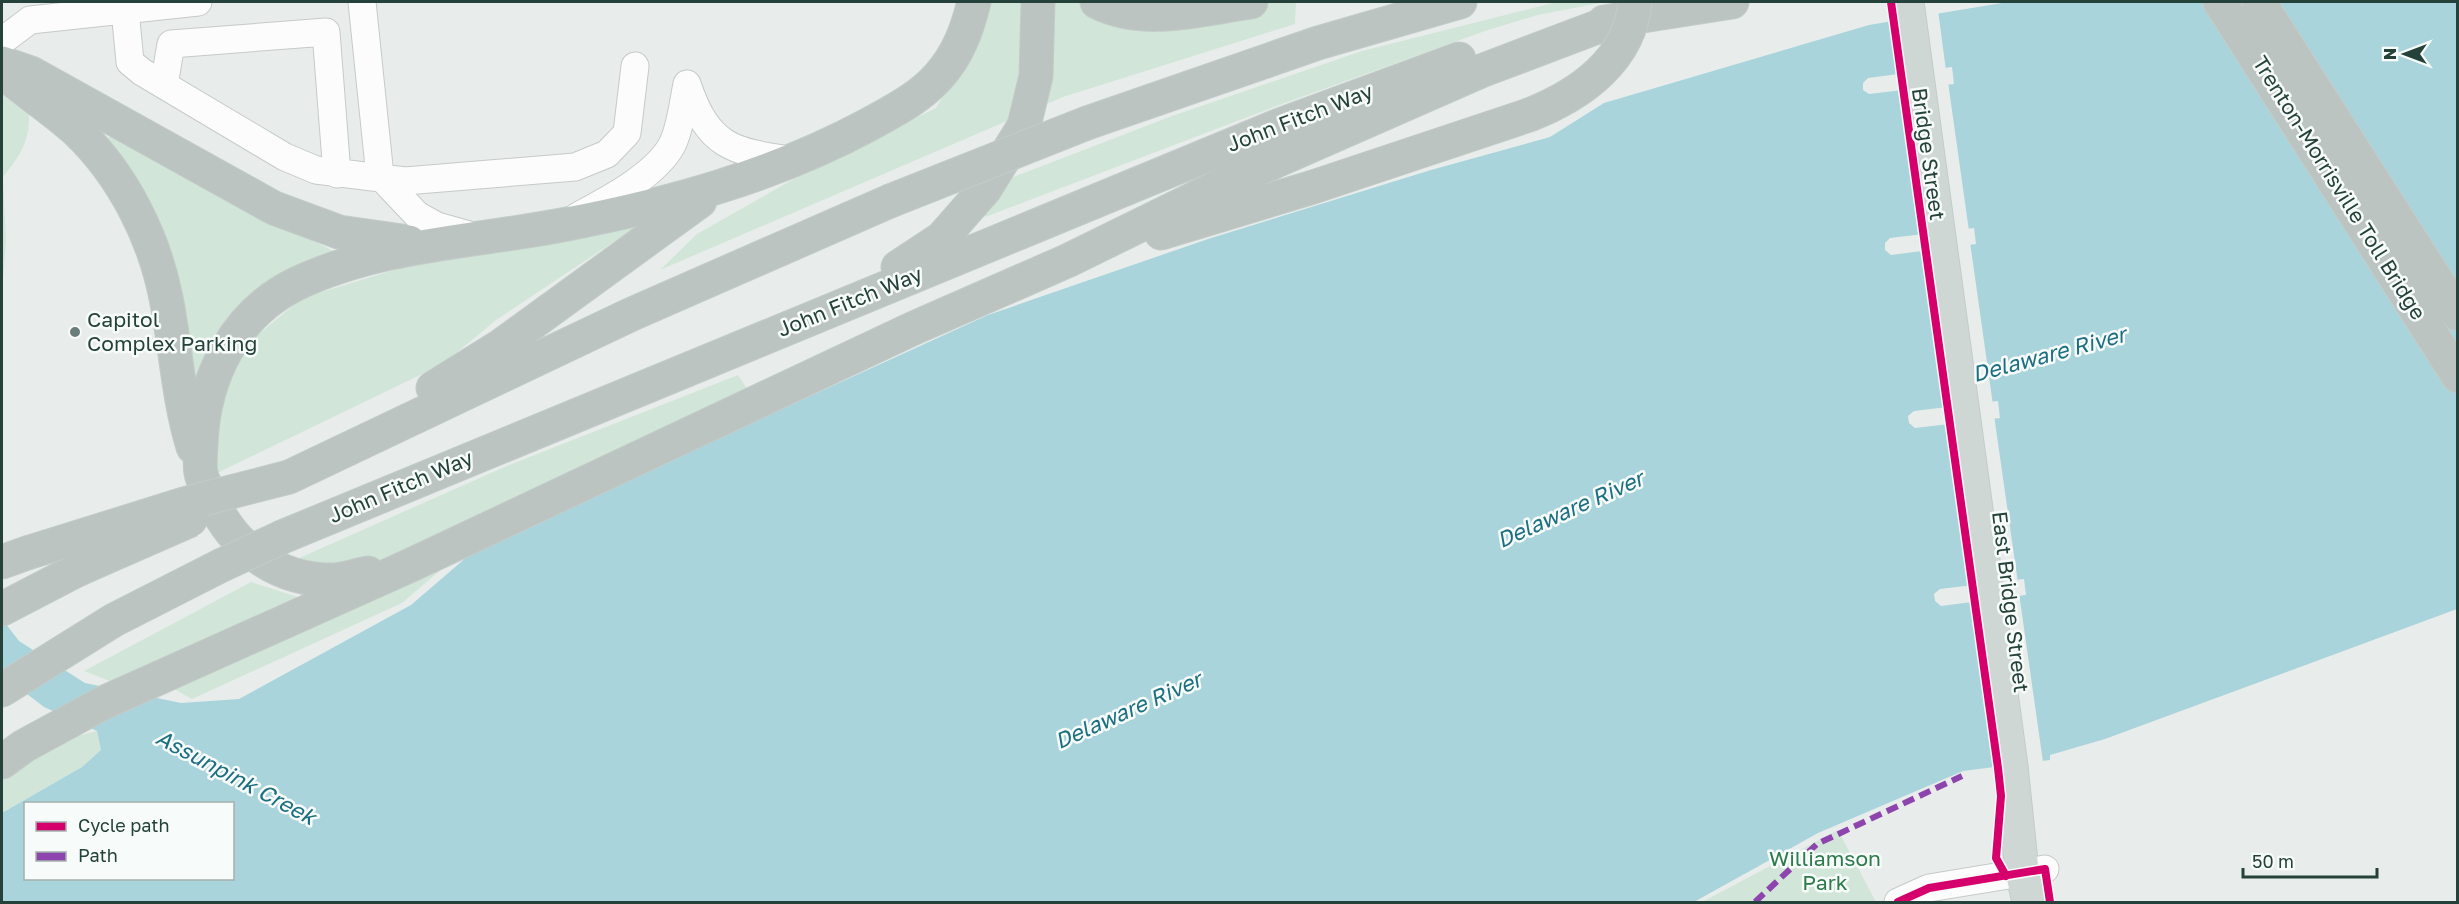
<svg xmlns="http://www.w3.org/2000/svg" width="2459" height="904" viewBox="0 0 2459 904" font-family="'Golos Text',sans-serif">
<style>
.green{fill:#d1e6d8}
.water{fill:#a9d4db;fill-rule:evenodd}
.pier{fill:#e8edeb}
.lines{fill:none;stroke-linecap:round;stroke-linejoin:round}
.minor-casing{stroke:#c5cac8;stroke-width:29}
.major-casing{stroke:#c3ccc9;stroke-width:35}
.highway-casing{stroke:#c3ccc9;stroke-width:35}
.minor{stroke:#fcfcfc;stroke-width:27}
.major{stroke:#cfd7d5;stroke-width:33}
.highway{stroke:#bcc4c2;stroke-width:33}
.highway-bridge-casing{stroke:#c3ccc9;stroke-width:35;stroke-linecap:butt}
.highway-bridge{stroke:#bcc4c2;stroke-width:33}
.quiet{stroke:#8e44ad;stroke-width:6;stroke-dasharray:12 6;stroke-linecap:butt}
.cycleway-casing{stroke:#f7fbf9;stroke-width:11}
.cycleway{stroke:#d6006c;stroke-width:8}
.poi-dot{fill:#697e78;stroke:#f7fbf9;stroke-width:2}
.labels{text-anchor:middle;stroke-width:5;stroke-linejoin:round;paint-order:stroke}
.street-label{font-size:21px;fill:#24423a;stroke:#f7fbf9}
.poi-label{font-size:21px;fill:#24423a;stroke:#f7fbf9;text-anchor:start}
.park-label{font-size:21px;fill:#2d7a4b;stroke:#f7fbf9}
.water-label{font-size:22px;font-style:italic;fill:#1c6f80;stroke:#f7fbf9}
</style>
<rect width="100%" height="100%" fill="#e8edeb"/>
<path class="green" d="M978,2H1296L1295,24L1063,97L660,270L697,234L822,163L936,108L967,54Z
M1557,2H1605L1538,15L1485,31L1282,104L985,217L984,214L1011,178L1172,116L1362,51Z
M2,95L29,113C30,141 21,155 3,177L6,241L2,293Z
M110,136L339,254L259,291L191,402L102,145Z
M642,223L496,320L443,364L213,475L209,416L237,352L302,298L410,265Z
M738,375L748,390L449,532L348,572L288,563L509,465Z
M456,557L402,603L192,699L169,686Z
M251,582L307,600L120,685L84,671Z
M97,731L101,750L82,767L2,813V777L68,738Z
M1838,830L1876,902H1702Z"/>
<path class="water" d="M2008,2H2457V609L2105,739L2050,755V760L1963,771L1818,833L1694,902H2V813L82,767L101,750L97,731L44,707L2,675V619L19,641L85,683L181,703L239,699L411,605L468,556L508,529L749,424L988,315L1208,239L1431,170L1550,137L1604,103L1869,25ZM1952,67L1954,84L1869,94L1863,90V83L1868,78ZM1974,228L1976,244L1891,255L1885,250V243L1890,238ZM1998,401L2000,418L1915,428L1909,423L1908,416L1914,411ZM2024,579L2026,595L1941,606L1935,601L1934,594L1940,589ZM26,804H232V878H26Z"/>
<path class="pier" d="M1938,10L1946,71L1897,77L1889,19Z
M1948,82L1969,231L1919,237L1898,88Z
M1970,242L1993,405L1943,411L1921,248Z
M1994,415L2018,583L1968,589L1945,422Z
M2019,593L2043,762L1994,769L1970,599Z"/>
<g class="lines">
<g class="minor-casing">
<path id="minor" d="M362,2L380,176L417,215L437,226L476,237
M125,10L130,62L142,72L285,157L316,170L405,181L575,167L607,154L627,133L635,66
M2,41L30,20L198,2
M687,84C708,146 731,152 792,160
M164,85L171,44L326,32L337,174
M578,216C608,200 658,174 673,143C681,125 683,103 687,84
M1898,902L1929,888L2045,869"/>
</g>
<g class="major-casing">
<path id="major" d="M1907,2L2011,766L2022,871L2029,902"/>
</g>
<g class="highway-casing">
<path id="highway" d="M1097,2C1145,26 1200,9 1251,2
M2220,2L2458,376
M2259,2L2458,314
M1604,22L1732,2
M2,63L31,73L274,208L339,232L409,242
M12,80C34,97 57,113 77,131C123,175 154,237 166,298C176,348 178,398 193,447
M1087,123L1318,43L1460,2
M1161,233L1313,187L1529,115
M898,267L942,238L985,189L1024,126L1036,76L1038,2
M433,388L502,345L700,201
M289,477L632,314L890,201
M282,537L1280,125L1459,59
M2,562L27,553
M368,573C356,575 343,580 332,580C275,580 231,546 210,495C207,488 202,480 201,473C199,464 201,452 201,443C204,376 235,314 296,284C380,244 473,242 562,225C668,205 773,176 868,125C893,111 918,99 938,77C958,55 967,30 974,2
M2,609L77,570
M2,690L114,620L220,566
M2,762L24,746L103,703L411,565L914,328L1067,261L1226,183L1481,71L1621,18"/>
</g>
<use href="#minor" class="minor"/>
<use href="#major" class="major"/>
<use href="#highway" class="highway"/>
<g class="highway-bridge-casing">
<path id="highway-bridge" d="M1529,115C1580,95 1630,60 1635,2
M890,201L1087,123
M27,553L184,504L289,477
M220,566L282,537
M77,570L191,520"/>
</g>
<use href="#highway-bridge" class="highway-bridge"/>
<path class="quiet" d="M1755,902L1817,844L1962,776"/>
<g class="cycleway-casing">
<path id="cycleway" d="M1891,2L1998,768L2001,796L1996,858L2006,876
M1898,902L1929,888L2045,869L2050,902"/>
</g>
<use href="#cycleway" class="cycleway"/>
</g>
<circle class="poi-dot" cx="75" cy="332" r="6"/>
<g class="labels">
<g class="street-label">
<text transform="translate(1300 118) rotate(-21)" y="7">John Fitch Way</text>
<text transform="translate(1928 154) rotate(82)" y="7">Bridge Street</text>
<text transform="translate(2339 188) rotate(58)" y="7">Trenton-Morrisville Toll Bridge</text>
<text transform="translate(850 302) rotate(-22)" y="7">John Fitch Way</text>
<text transform="translate(401 487) rotate(-23)" y="7">John Fitch Way</text>
<text transform="translate(2010 602) rotate(83)" y="7">East Bridge Street</text>
</g>
<g class="poi-label">
<text x="87" y="327">Capitol<tspan x="87" dy="24">Complex Parking</tspan></text>
</g>
<g class="park-label">
<text x="1825" y="866">Williamson<tspan x="1825" dy="24">Park</tspan></text>
</g>
<g class="water-label">
<text transform="translate(2049 354) rotate(-15)" y="8">Delaware River</text>
<text transform="translate(1570 509) rotate(-24)" y="8">Delaware River</text>
<text transform="translate(1128 710) rotate(-24)" y="8">Delaware River</text>
<text transform="translate(236 777) rotate(28)" y="8">Assunpink Creek</text>
</g>
</g>
<rect width="2459" height="904" fill="none" stroke="#24423a" stroke-width="6"/>
<rect x="24" y="802" width="210" height="78" fill="#f7fbf9" stroke="#a3b1ad" stroke-width="1.5"/>
<rect x="36" y="822" width="30" height="9" fill="#d6006c" stroke="#a3b1ad" stroke-width="1.5"/>
<text x="78" y="832" font-size="18" fill="#24423a">Cycle path</text>
<rect x="36" y="852" width="30" height="9" fill="#8e44ad" stroke="#a3b1ad" stroke-width="1.5"/>
<text x="78" y="862" font-size="18" fill="#24423a">Path</text>
<g transform="translate(2405 54) rotate(270)" stroke="#f7fbf9" stroke-width="4.5" paint-order="stroke">
<path d="M0-4.5L10 22L0 15L-10 22Z" fill="#24423a"/>
<text y="-9" font-size="16" font-weight="bold" text-anchor="middle" fill="#24423a">N</text>
</g>
<path d="M2243 868v9h134v-9" fill="none" stroke="#24423a" stroke-width="3"/>
<text x="2252" y="868" font-size="18" fill="#24423a" stroke="#f7fbf9" stroke-width="4.5" paint-order="stroke">50 m</text>
</svg>
